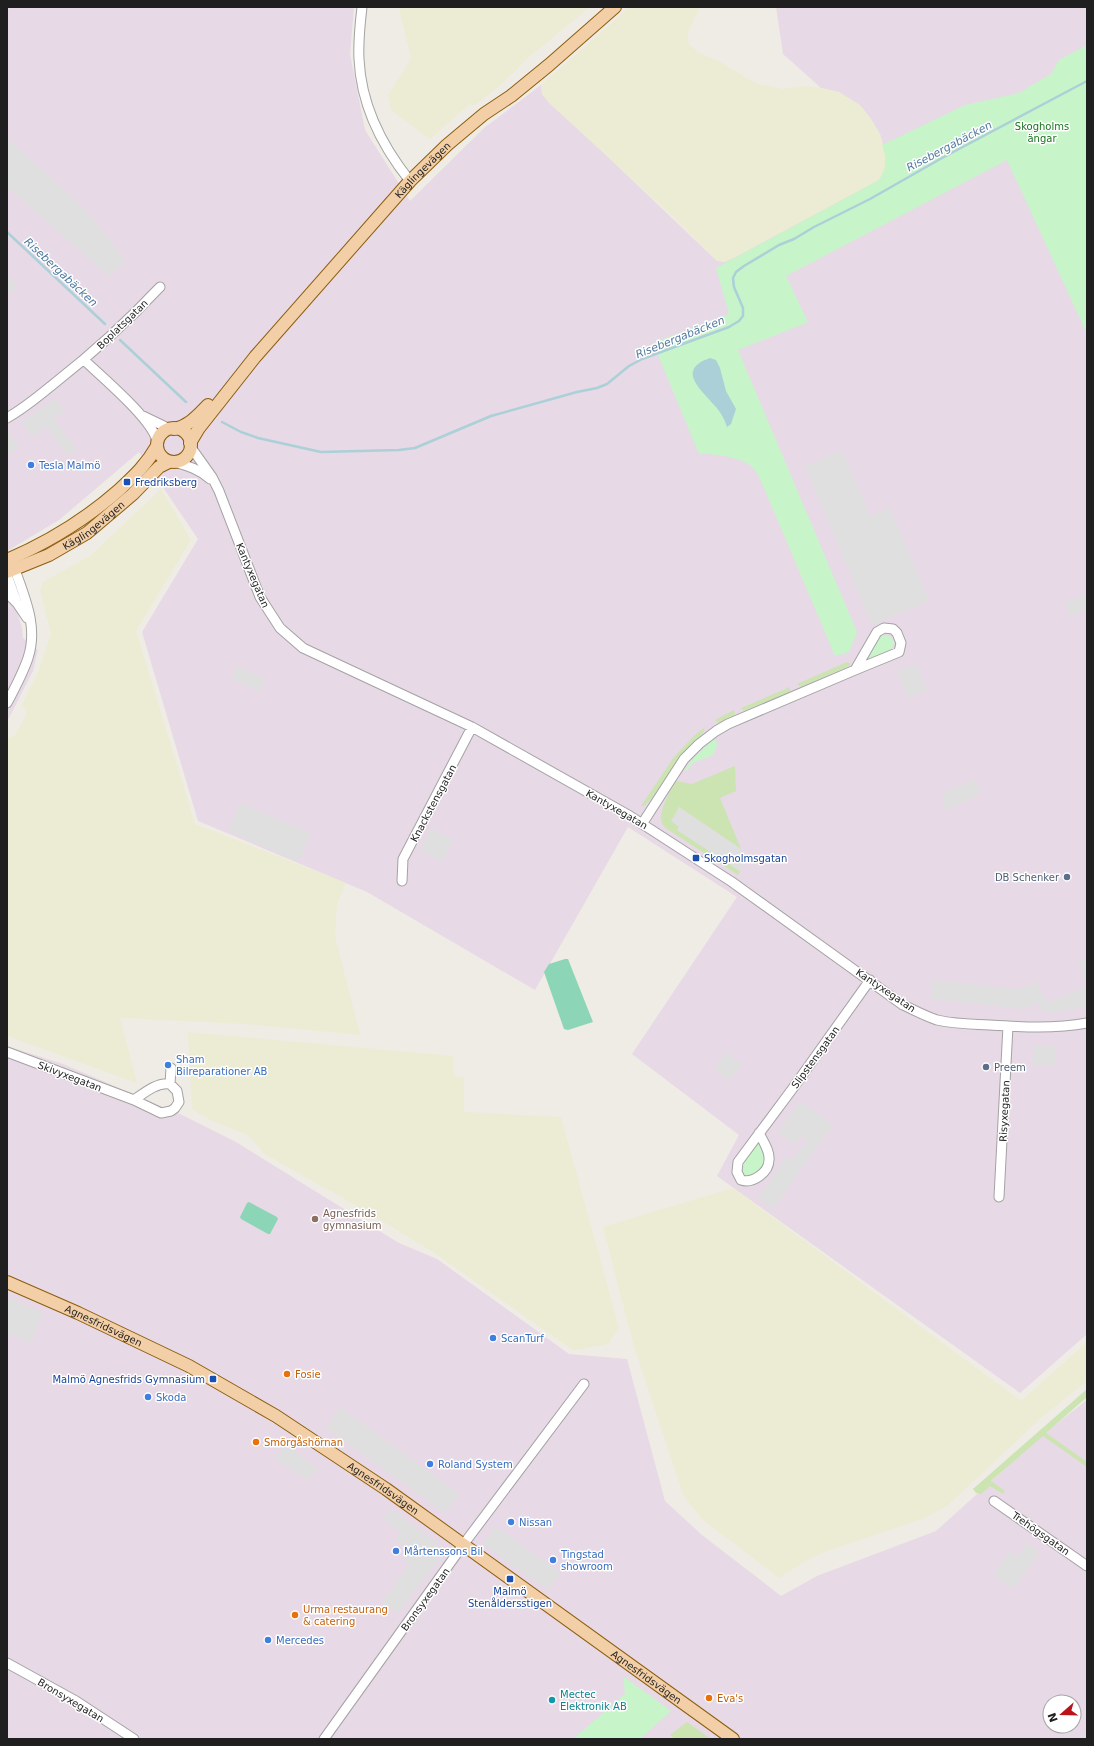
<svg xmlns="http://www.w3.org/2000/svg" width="1094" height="1746" viewBox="0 0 1094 1746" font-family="'DejaVu Sans',sans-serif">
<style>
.industrial{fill:#e7d9e5;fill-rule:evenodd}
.farmland{fill:#ebecd3}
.grass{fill:#cce4b1}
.park{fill:#c8f4ca}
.pitch{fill:#8cd6b7}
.parking{fill:#dfdfdf}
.water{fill:#abd0d8}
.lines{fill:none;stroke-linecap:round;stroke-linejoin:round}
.stream{stroke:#abd0d8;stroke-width:2.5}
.minor-casing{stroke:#a3a3a3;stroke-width:11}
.major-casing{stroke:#8c5d0e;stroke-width:14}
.minor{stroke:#fff;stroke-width:9}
.major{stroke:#f3cfa7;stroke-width:12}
.shop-dot{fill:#3f7fe0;stroke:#fff;stroke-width:1.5}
.transit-dot{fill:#1a4fb4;stroke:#fff;stroke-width:1.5}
.service-dot{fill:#5c6f8a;stroke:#fff;stroke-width:1.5}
.education-dot{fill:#8d6e63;stroke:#fff;stroke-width:1.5}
.food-dot{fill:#e8710a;stroke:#fff;stroke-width:1.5}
.culture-dot{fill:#0f9aa8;stroke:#fff;stroke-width:1.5}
.labels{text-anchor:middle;stroke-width:3;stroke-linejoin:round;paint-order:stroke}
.park-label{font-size:10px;fill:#16741b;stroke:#fff}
.street-label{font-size:10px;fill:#1f1f1f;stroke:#fff}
.shop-label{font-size:10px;fill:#366cbe;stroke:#fff;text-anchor:start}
.transit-label{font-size:10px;fill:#164399;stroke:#fff;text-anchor:start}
.service-label{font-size:10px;fill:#4e5e75;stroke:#fff;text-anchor:end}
.education-label{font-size:10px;fill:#785e54;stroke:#fff;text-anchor:start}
.food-label{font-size:10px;fill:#c56008;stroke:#fff;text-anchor:start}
.culture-label{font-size:10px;fill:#0d838f;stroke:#fff;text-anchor:start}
.water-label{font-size:11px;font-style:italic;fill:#517a9f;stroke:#fff}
</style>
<rect width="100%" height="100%" fill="#efece6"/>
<path class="industrial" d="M7,7H354L350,54L365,130L410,201L484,128L541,85L542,94L717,261L886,156L880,134L839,92L821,88L783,54L776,7H1087V1334L1020,1393L717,1176L739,1135L632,1054L737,897L628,827L535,990L367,892L198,821L142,632L198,539L139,452L59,520L7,551Z
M7,599L16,609L22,628L23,638L38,650L33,671L7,722Z
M7,1046L63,1064L180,1114L236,1142L399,1243L437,1259L569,1354L627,1359L665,1501L702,1535L781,1596L817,1576L936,1531L1046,1432L1087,1400V1739H7ZM1050,1702H1074V1726H1050Z"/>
<path class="farmland" d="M399,7H590L529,57L495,90L474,106L470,104L430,139L391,110L388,95L411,59Z
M630,7H700L687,34L689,44L699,53L719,61L755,83L783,89L803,86L821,88L839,92L860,105L870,117L880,134L886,156L885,171L879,180L734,258L725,262L717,261L670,214L549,103L542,94L541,85Z
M161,489L191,540L136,631L195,824L346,883L337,904L335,936L360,1035L246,1024L120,1018L137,1083L7,1036V739L15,735L27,713L22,704L38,673L51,633L40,591L43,582L90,556Z
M188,1032L453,1056L454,1076L464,1078V1112L561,1117L619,1328L608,1344L575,1350L570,1348L430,1250L362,1209L263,1153L255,1142L247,1135L206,1118L192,1109Z
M733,1188L1021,1401L1087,1342V1381L1041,1418L947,1506L925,1518L824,1552L802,1563L779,1578L702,1519L683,1495L633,1343L603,1227Z"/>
<path class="grass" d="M847,662L851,664L847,667L801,687L797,684Z
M790,687V692L744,711L741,708Z
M734,710L735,715L718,723L715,720Z
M705,727C703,738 692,743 685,751C669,768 661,791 644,806H641L674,757L694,736Z
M735,766L736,791L720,798L741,849L679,807L680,827L677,830L740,871L738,875L667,829C663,826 660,821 661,815C662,808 671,786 677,781L692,784Z
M1087,1389V1397L1046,1433L1087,1462V1467L1043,1436L991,1481L1005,1491L1003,1494L990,1486L981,1494L976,1493L973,1489Z
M687,1722L711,1739H675L670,1735Z"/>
<path class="park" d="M1087,45V334L1007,160L786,276L808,322L738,350L857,632L849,652L835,656L764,488C761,482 758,473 753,468C745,458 711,453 699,454L653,343L729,314L716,268L879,180C887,167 887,159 882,145L965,105L1019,93L1051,74L1059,60Z
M882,635C887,635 890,636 894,640V644L892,649L868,659L879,637Z
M713,740H715L718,744L713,755L693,763L687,771L685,769L696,755Z
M758,1142C760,1146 763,1150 764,1155C767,1164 756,1175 748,1177L743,1174L742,1166Z
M623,1676L671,1711L640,1739H573L625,1694Z"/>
<path class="pitch" d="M565,959H568L593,1022L568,1030L564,1029L544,972L549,964Z
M249,1202L277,1217L278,1219L270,1234H268L241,1219L240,1217L247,1203Z"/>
<path class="parking" d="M7,138L86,210L125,260L110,277L7,187Z
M7,275L18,286L7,295Z
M55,398L65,411L54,418L77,450L68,456L47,427L32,437L22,422Z
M7,430L17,443L16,444L18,448L7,456Z
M842,450L870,516L890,508L929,601L872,625L805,466Z
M1087,594V609L1070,616L1065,603Z
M916,664L927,691L908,698L897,671Z
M237,666L265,679L259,692L232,679Z
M976,779L978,784L979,793L977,796L952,808L944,809V792Z
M240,803L311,833L299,862L228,831Z
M679,807L741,849L747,863L740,871L677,830L679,827L671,821Z
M431,828L453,840L442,862L420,850Z
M1087,958V983L1078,962Z
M932,980L1019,989L1037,982L1047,1003L1087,986V1007L1052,1013L1045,1012L1041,1010L1037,1003L1023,1009L931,999Z
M1034,1045L1056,1046L1055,1066H1033Z
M726,1052L742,1064L730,1081L714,1070Z
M800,1101L833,1125L773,1209L758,1198L787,1156L793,1160L806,1142V1139L801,1136L795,1145L778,1133Z
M7,1297L43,1313L31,1343L7,1333Z
M340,1407L459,1494L445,1513L326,1428Z
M285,1445L318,1468L308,1481L275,1458Z
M391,1509L433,1540L437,1543L440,1553L437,1562L398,1613L382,1602L409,1564L404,1560L411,1551L396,1540L401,1532L384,1519Z
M495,1526L561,1573L548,1590L483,1544Z
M1027,1543L1040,1552L1013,1589L993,1575L1010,1551L1017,1556Z"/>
<path class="water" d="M710,358L716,360L720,368L726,391L736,409L731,424L727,427C725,420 720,411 715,406C702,390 675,370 710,358Z"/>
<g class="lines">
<path class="stream" d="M7,232L105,324
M120,340L186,402
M222,422L241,432L258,438L321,452L399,450L415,448L491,416L577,392L597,388L607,384L629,366L642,359L729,327L739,321L743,316V308L734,287L733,278L736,272L744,266L779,245L794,239L814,227L870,199L942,158L1087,81"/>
<g class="minor-casing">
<path id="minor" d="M362,7C360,24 358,41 359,59C361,104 382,146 410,181
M84,360C102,377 152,419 157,441
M143,416L170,429
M7,418C25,408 40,395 56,382C93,353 127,322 160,287
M190,446L212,477L219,491L260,597L280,628L303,648L472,727L630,816L732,882L903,1005C914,1010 925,1016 937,1020C954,1024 972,1024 989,1025C1022,1027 1054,1029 1087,1023
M174,462C188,466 199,469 210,479
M7,575L16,600
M7,593L17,603L27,618
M7,703C15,688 23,673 28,658C39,625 23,594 13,564
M642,824L684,759L699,744L716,731L728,724L855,670L877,632L884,628L893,629L897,633L901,643L899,652L855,670
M402,881L403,859L472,727
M7,1052L134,1100L161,1113L171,1111L175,1108L179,1102L177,1091L170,1084C157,1082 144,1093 134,1100
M170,1084L171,1068
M759,1133C763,1141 770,1151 769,1160C769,1172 753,1184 741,1180L737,1172L738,1162L793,1088L870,980
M999,1197L1008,1026
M994,1501L1087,1566
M7,1663L76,1701L134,1739
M324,1739L463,1545L584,1384"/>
</g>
<g class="major-casing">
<g id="major">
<circle cx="174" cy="445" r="17"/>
<path d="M174,429C189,426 197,416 208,405"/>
<path id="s1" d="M190,443L199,428L255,357L410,181L447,145L484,114L511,96L549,65L615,7"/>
<path d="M7,560C49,542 85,520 119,490C134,476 147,464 157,446"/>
<path id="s2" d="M7,572L49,555L87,533L133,494L159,467L169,462"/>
<path id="s3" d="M7,1282L78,1313L189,1366L276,1416L386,1489L733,1739"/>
</g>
</g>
<use href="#minor" class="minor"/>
<use href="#major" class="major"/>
</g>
<g class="shop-dot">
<circle cx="31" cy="465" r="4"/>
<circle cx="168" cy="1065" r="4"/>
<circle cx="493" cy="1338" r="4"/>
<circle cx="148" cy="1397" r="4"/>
<circle cx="430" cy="1464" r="4"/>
<circle cx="511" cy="1522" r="4"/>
<circle cx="396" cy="1551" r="4"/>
<circle cx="553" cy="1560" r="4"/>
<circle cx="268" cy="1640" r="4"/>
</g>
<g class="transit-dot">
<rect x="123" y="478" width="8" height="8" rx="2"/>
<rect x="692" y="854" width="8" height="8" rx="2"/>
<rect x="209" y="1375" width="8" height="8" rx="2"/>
<rect x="506" y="1575" width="8" height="8" rx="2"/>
</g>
<g class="service-dot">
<circle cx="1067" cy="877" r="4"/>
<circle cx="986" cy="1067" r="4"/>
</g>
<circle class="education-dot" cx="315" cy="1219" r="4"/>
<g class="food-dot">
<circle cx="287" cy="1374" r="4"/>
<circle cx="256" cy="1442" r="4"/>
<circle cx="295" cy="1615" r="4"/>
<circle cx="709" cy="1698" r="4"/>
</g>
<circle class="culture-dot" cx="552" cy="1700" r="4"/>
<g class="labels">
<g class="park-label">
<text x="1042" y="130">Skogholms<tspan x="1042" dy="12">ängar</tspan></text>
</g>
<g class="street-label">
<text dy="4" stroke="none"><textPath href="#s1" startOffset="359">Käglingevägen</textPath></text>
<text transform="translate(122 324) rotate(-44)" y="4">Boplatsgatan</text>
<text dy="4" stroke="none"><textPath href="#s2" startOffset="99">Käglingevägen</textPath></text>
<text transform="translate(253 575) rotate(67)" y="4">Kantyxegatan</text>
<text transform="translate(433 803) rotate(-62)" y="4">Knackstensgatan</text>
<text transform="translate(617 809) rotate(30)" y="4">Kantyxegatan</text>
<text transform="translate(886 990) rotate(34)" y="4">Kantyxegatan</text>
<text transform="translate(815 1057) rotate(-54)" y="4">Slipstensgatan</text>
<text transform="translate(70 1076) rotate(21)" y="4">Skivyxegatan</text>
<text transform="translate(1004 1111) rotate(-87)" y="4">Risyxegatan</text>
<text dy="4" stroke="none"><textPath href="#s3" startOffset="106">Agnesfridsvägen</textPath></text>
<text dy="4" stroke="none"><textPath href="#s3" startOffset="430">Agnesfridsvägen</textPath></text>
<text transform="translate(1041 1533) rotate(35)" y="4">Trehögsgatan</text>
<text transform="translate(425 1599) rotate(-54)" y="4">Bronsyxegatan</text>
<text dy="4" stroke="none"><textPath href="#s3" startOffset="754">Agnesfridsvägen</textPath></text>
<text transform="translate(71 1700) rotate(31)" y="4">Bronsyxegatan</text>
</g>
<g class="shop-label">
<text x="39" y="469">Tesla Malmö</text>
<text x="176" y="1063">Sham<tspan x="176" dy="12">Bilreparationer AB</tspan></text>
<text x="501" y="1342">ScanTurf</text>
<text x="156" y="1401">Skoda</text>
<text x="438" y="1468">Roland System</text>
<text x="519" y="1526">Nissan</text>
<text x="404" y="1555">Mårtenssons Bil</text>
<text x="561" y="1558">Tingstad<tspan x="561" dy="12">showroom</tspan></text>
<text x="276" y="1644">Mercedes</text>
</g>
<g class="transit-label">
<text x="135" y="486">Fredriksberg</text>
<text x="704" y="862">Skogholmsgatan</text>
<text x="205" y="1383" text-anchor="end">Malmö Agnesfrids Gymnasium</text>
<text x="510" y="1595" text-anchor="middle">Malmö<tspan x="510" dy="12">Stenåldersstigen</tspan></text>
</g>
<g class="service-label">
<text x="1059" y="881">DB Schenker</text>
<text x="994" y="1071" text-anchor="start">Preem</text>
</g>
<g class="education-label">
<text x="323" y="1217">Agnesfrids<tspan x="323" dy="12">gymnasium</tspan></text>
</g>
<g class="food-label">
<text x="295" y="1378">Fosie</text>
<text x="264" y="1446">Smörgåshörnan</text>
<text x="303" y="1613">Urma restaurang<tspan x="303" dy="12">&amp; catering</tspan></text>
<text x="717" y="1702">Eva's</text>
</g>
<g class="culture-label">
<text x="560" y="1698">Mectec<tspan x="560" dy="12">Elektronik AB</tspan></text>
</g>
<g class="water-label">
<text transform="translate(949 146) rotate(-28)" y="4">Risebergabäcken</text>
<text transform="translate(61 272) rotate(43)" y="4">Risebergabäcken</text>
<text transform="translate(680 337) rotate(-22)" y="4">Risebergabäcken</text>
</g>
</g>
<rect width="1094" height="1746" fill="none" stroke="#1f1f1f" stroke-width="16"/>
<g transform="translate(1062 1714) rotate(250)"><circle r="19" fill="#ffffff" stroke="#a5a5a5"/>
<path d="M0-3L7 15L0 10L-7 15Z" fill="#bb131a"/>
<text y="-6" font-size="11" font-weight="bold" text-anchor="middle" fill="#1f1f1f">N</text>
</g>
</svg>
